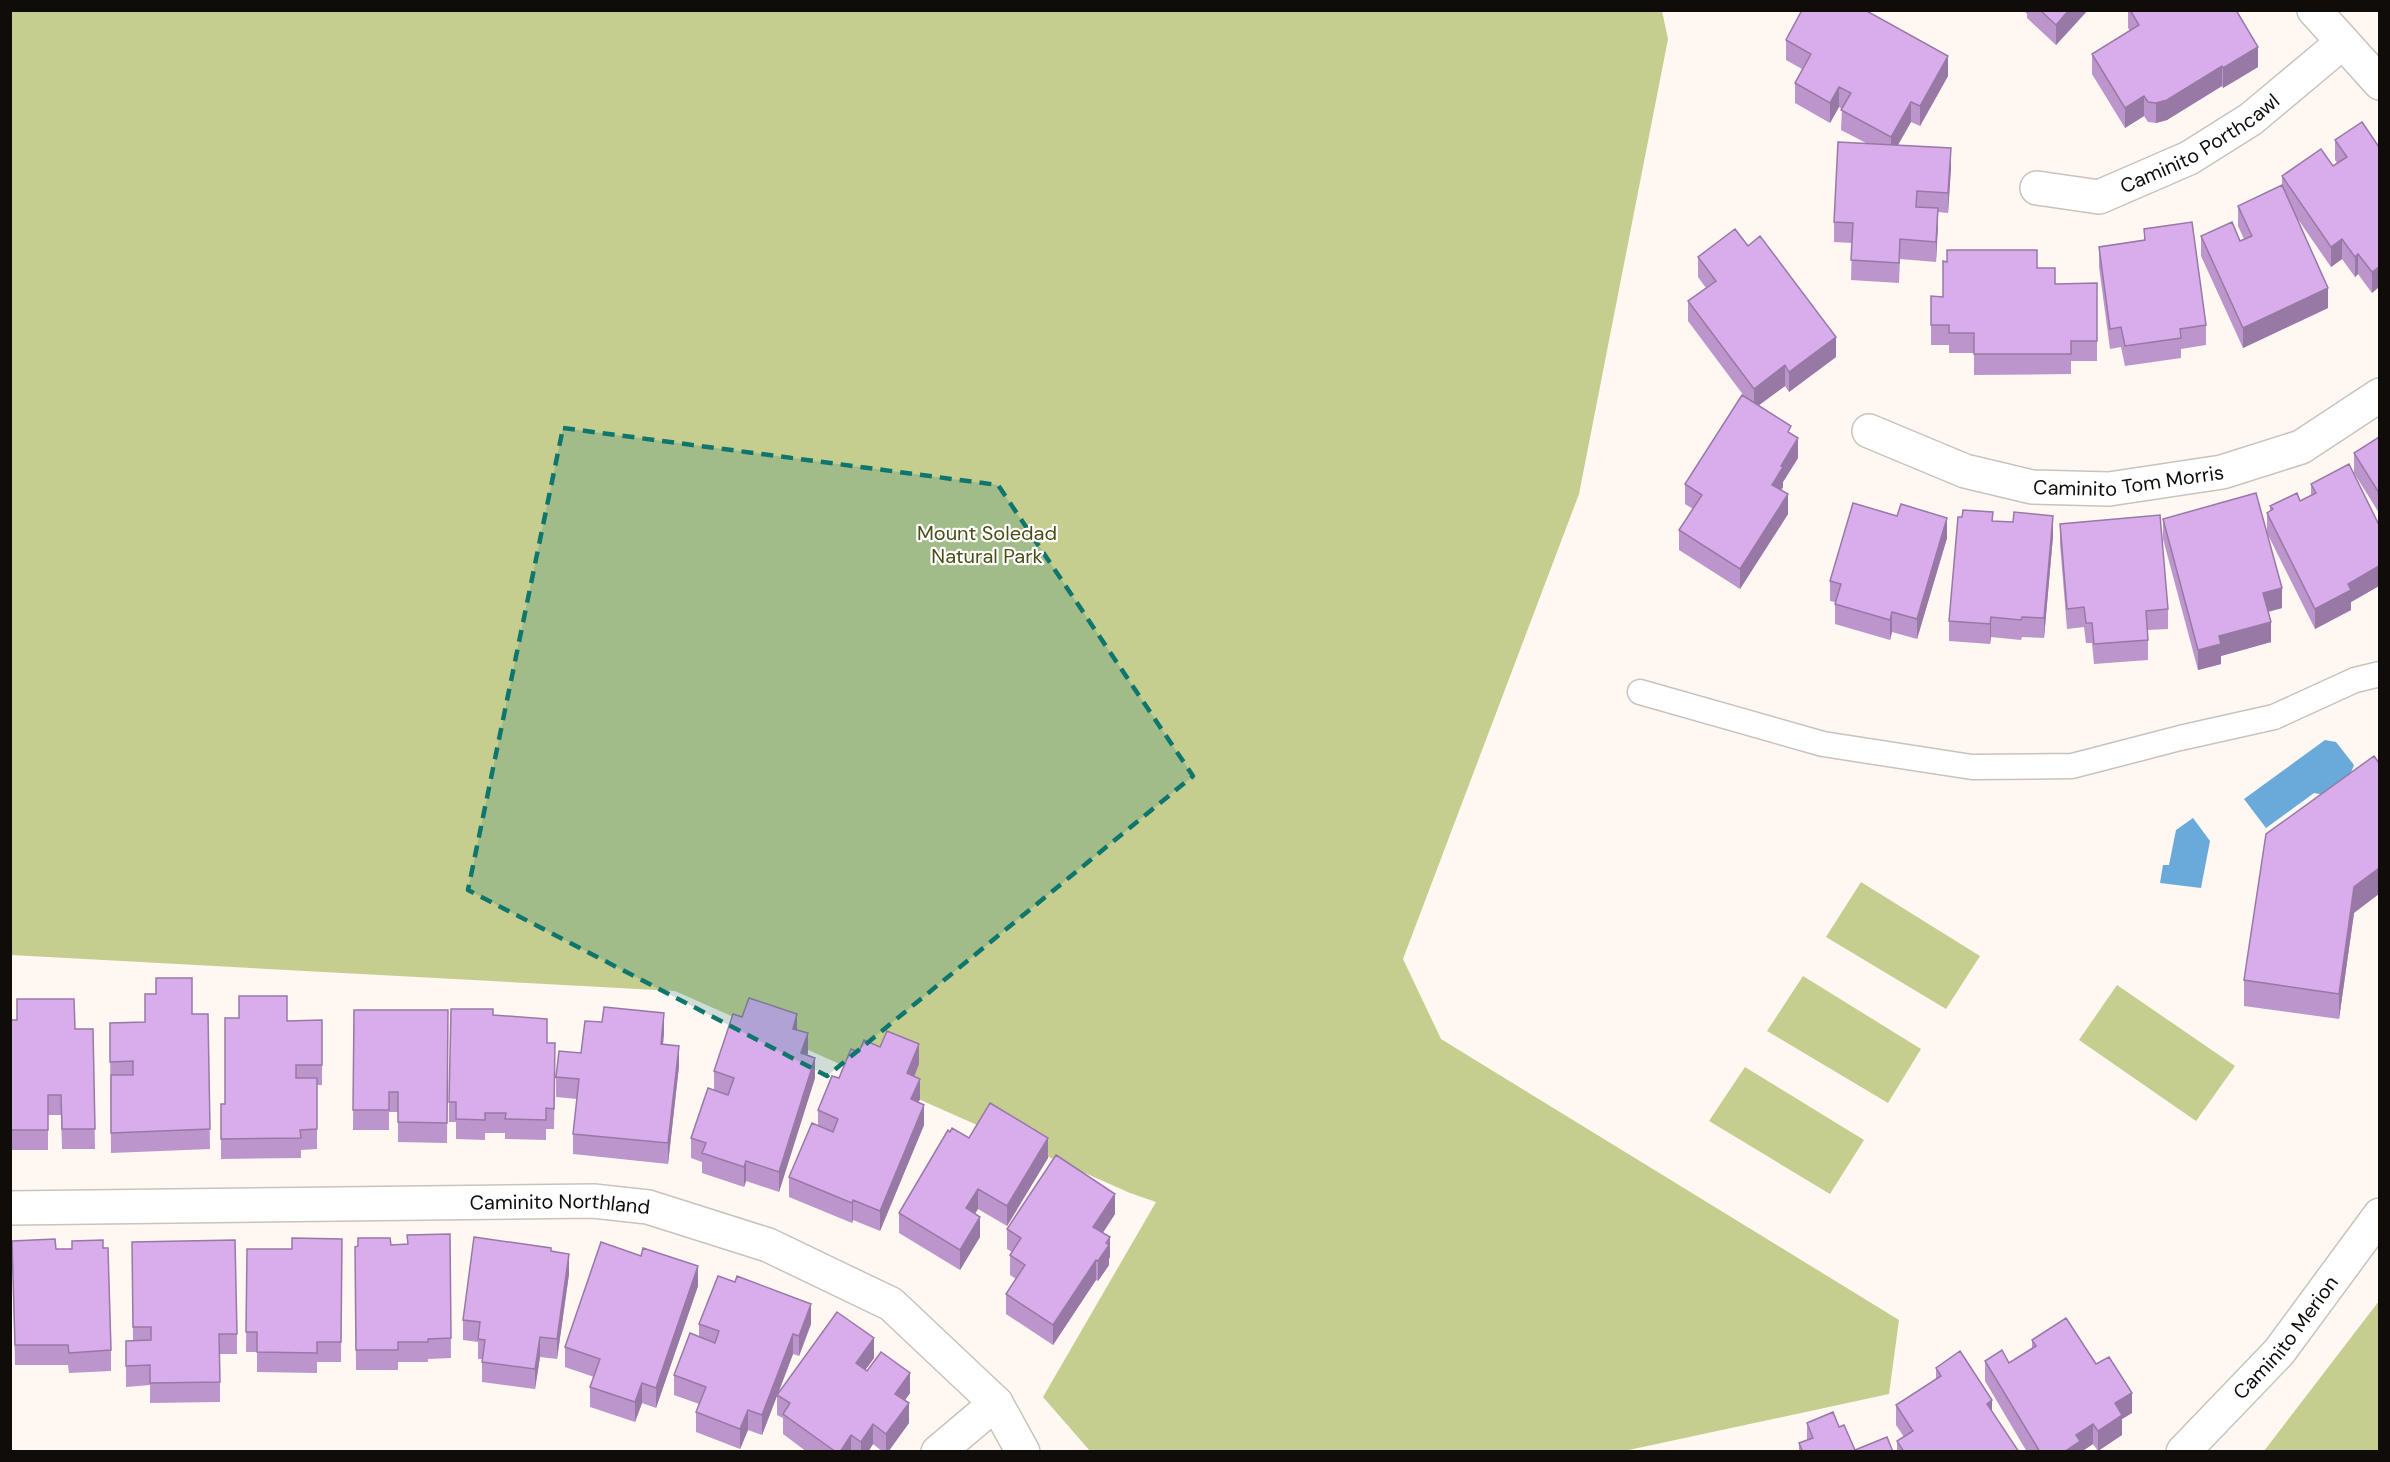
<svg xmlns="http://www.w3.org/2000/svg" width="2390" height="1462" viewBox="0 0 2390 1462" font-family="'DM Sans',sans-serif">
<style>
.green{fill:#c6ce8f}
.water{fill:#69aadb}
.lines{fill:none;stroke-linecap:round;stroke-linejoin:round}
.service-casing{stroke:#cac2bd;stroke-width:27}
.minor-casing{stroke:#cac2bd;stroke-width:36}
.service{stroke:#fff;stroke-width:24}
.minor{stroke:#fff;stroke-width:33}
.wall{fill:#bb95cb}
.shaded-wall{fill:#9879a5}
.building{fill:#d9adec;stroke:#9879a5;stroke-width:1.5}
.marked{fill:#0f766e;fill-opacity:0.2;stroke:#0f766e;stroke-width:4.5;stroke-dasharray:12 8;stroke-linejoin:round}
.labels{text-anchor:middle;stroke-width:4.5;stroke-linejoin:round;paint-order:stroke}
.street-label{font-size:20px;fill:#0f0c0a;stroke:#fff}
.park-label{font-size:20px;fill:#494e16;stroke:#fff}
</style>
<rect width="100%" height="100%" fill="#fff7f1"/>
<path class="green" d="M10,11H1662L1668,39L1579,494L1403,959L1441,1039L1899,1320L1889,1394L1624,1451H1090L1043,1397L1156,1202L1130,1193L675,991L11,955Z
M1861,882L1980,956L1946,1009L1826,937Z
M1803,976L1921,1049L1888,1103L1767,1031Z
M2117,985L2235,1066L2196,1121L2079,1040Z
M1745,1067L1864,1140L1830,1194L1709,1121Z
M2379,1301V1451H2264Z"/>
<path class="water" d="M2325,740L2336,742L2354,765L2350,775L2325,795L2314,793L2266,828L2244,799Z
M2193,818L2210,841L2201,888L2160,883L2163,865H2169L2176,830Z"/>
<g class="lines">
<g class="service-casing">
<path id="service" d="M1640,692L1823,744L1972,767L2072,766L2180,738L2274,717L2355,680L2380,674"/>
</g>
<g class="minor-casing">
<g id="minor">
<path d="M2314,10L2380,83"/>
<path id="s1" d="M2037,188L2099,197L2189,158L2251,119L2343,42"/>
<path id="s2" d="M1869,431L1965,471L2032,487L2109,489L2222,472L2301,447L2380,395"/>
<path id="s3" d="M10,1208L593,1201L648,1207L768,1245L891,1304L996,1403L1023,1452"/>
<path d="M938,1452L996,1403"/>
<path id="s4" d="M2183,1452L2279,1352L2380,1215"/>
</g>
</g>
<use href="#service" class="service"/>
<use href="#minor" class="minor"/>
</g>
<path class="wall" d="M2023,10H2088L2056,45L2027,18V14Z
M2128,10H2236L2258,67L2223,88L2222,86L2167,120L2156,123L2148,122L2144,116L2125,128L2092,74V54L2130,31L2128,28Z
M1786,40L1948,76L1920,126L1911,122L1898,145L1951,168L1948,213L1938,212L1936,262L1900,259L1899,283L1851,280L1852,243L1834,242V222L1868,144L1841,130L1842,109L1839,107L1830,123L1795,103V83L1802,69L1786,60Z
M2335,140L2379,147L2372,293L2358,274L2355,277L2342,259L2331,267L2295,215L2328,308L2243,348L2201,256V236L2240,241L2244,239L2238,226V206L2282,186V176L2333,166L2337,163L2335,160Z
M2144,229L2206,325V345L2181,349V358L2125,366L2121,347L2110,349L2099,267V247L2144,240Z
M1748,246L1836,357L1789,392L1785,386L1758,405L1791,434L1798,458L1783,482V487L1781,490L1788,514L1740,589L1679,550V530L1693,509L1685,504V484L1744,396L1688,321V301L1706,288L1698,277V257Z
M2037,268L2055,284L2097,283V361H2071V374L1974,375V353H1949V345H1931V296L1943,297Z
M2379,437V513L2354,473V453Z
M2311,484L2379,525V586L2351,602V610L2315,629L2268,535L2282,608L2268,612L2271,642L2221,656V664L2198,670L2163,539V519L2267,530V513L2270,511V506L2300,501L2311,495Z
M1993,521L2053,536L2044,638L2022,637L2021,640L1991,637L1990,644L1949,641V621Z
M2060,524L2168,609V629L2148,630V660L2094,664L2092,643H2086L2084,627L2067,629L2060,544Z
M1947,538L1917,639L1892,632L1890,640L1835,624V602L1830,601V581Z
M2354,913L2339,1019L2244,1006V980Z
M17,999L75,1029H93L95,1149H62L61,1115H48V1150H10L11,1020H17Z
M354,1010H448L447,1143L398,1142V1112H389V1130H353Z
M192,1014H208L210,1149L111,1153L110,1043L145,1022Z
M493,1015L547,1043L555,1063L554,1129H546V1140L505,1139V1133H485V1140L456,1139V1122H449V1102Z
M742,1017L797,1030L808,1053L807,1055L815,1078L779,1192L746,1181L744,1187L702,1173V1162L691,1158V1138L714,1090V1071Z
M322,1020V1085H317V1149L301,1150V1158L221,1159V1104H225L287,1021Z
M664,1033L663,1044L679,1066L668,1164L573,1154V1134L577,1099L556,1097V1077Z
M880,1047L919,1064L914,1077L920,1099L918,1102L924,1125L880,1231L853,1220L852,1223L789,1197V1177L818,1126V1110L839,1078L859,1052Z
M950,1132L969,1138L1048,1158L1007,1226L978,1209L975,1213L980,1237L960,1270L899,1233V1213Z
M1115,1214L1103,1233L1110,1257L1109,1259V1265L1098,1281L1096,1280L1053,1345L1006,1314V1294L1016,1279L1010,1275V1255L1012,1252L1007,1249V1229Z
M450,1234L451,1358L428,1359V1362H398V1370H356L355,1247L407,1244V1235Z
M342,1239L341,1362H317V1373L257,1372V1352H246L247,1249H292Z
M12,1241L56,1249L103,1248L111,1350V1371L69,1373L68,1365H15Z
M132,1242L237,1334V1354H220V1402L150,1403V1385L126,1387V1341H133Z
M551,1252L569,1274L557,1359L540,1357L535,1389L482,1382V1359H478V1342L463,1340V1320Z
M735,1282L811,1324L799,1356L793,1354L778,1394L874,1358L865,1370L910,1393L905,1400L909,1423L888,1452H883L873,1444L868,1452H807L783,1434V1418L777,1415V1396L762,1435L748,1430L740,1449L696,1432V1412L699,1404L674,1395V1375L699,1337V1324Z
M698,1286L656,1408L642,1403L635,1422L590,1407V1387L594,1377L565,1367V1347Z
M2032,1340L2096,1364L2132,1413L2122,1419V1435L2098,1451L2093,1444L2081,1452H2027L1985,1381V1361L2009,1363L2032,1349Z
M1936,1368L1992,1412L2019,1452H1897V1441L1904,1437L1896,1425V1405L1936,1379Z
M1807,1423L1839,1427L1855,1450L1893,1452H1799V1443L1807,1440Z"/>
<path class="shaded-wall" d="M2069,10H2088L2056,45V25Z
M2258,47V67L2223,88V68Z
M1948,56V76L1920,126V106Z
M2222,66V86L2167,120L2156,123V103Z
M1839,87V107L1830,123V103Z
M2144,96V116L2125,128V108Z
M1911,102V122L1891,157V137Z
M1951,148V168L1948,213V193Z
M1938,208V228L1936,262V242Z
M2342,239V259L2331,267V247Z
M2358,254V274L2355,277V257Z
M2379,267V287L2372,293V272Z
M2328,288V308L2243,348V328Z
M1836,337V357L1789,392V372Z
M1785,365V386L1754,409V389Z
M1798,438V458L1783,482V487L1772,505V485L1781,466Z
M1788,494V514L1740,589V569Z
M2053,516V536L2044,638V618Z
M1947,518V538L1917,639V619Z
M2379,566V586L2351,602V610L2315,629V609L2348,584Z
M2282,588V608L2263,613V593Z
M1892,612V632L1890,640V620Z
M1991,617V637L1990,644V624Z
M2271,622V642L2221,656V664L2198,670V650L2219,636Z
M2379,868V894L2354,913L2339,1019V994L2354,887Z
M664,1013V1033L661,1064V1044Z
M797,1014V1034L793,1029Z
M808,1033V1053L801,1073V1053Z
M919,1044V1064L907,1094V1073Z
M679,1046V1066L668,1164V1143Z
M815,1058V1078L779,1192V1172Z
M920,1079V1099L911,1119V1099Z
M924,1105V1125L880,1231V1211Z
M1048,1138V1158L1007,1226V1206Z
M746,1161V1181L744,1187V1167Z
M978,1189V1209L966,1228V1208Z
M1115,1194V1214L1093,1247V1227Z
M853,1200V1220L852,1223V1203Z
M980,1217V1237L960,1270V1250Z
M1110,1237V1257L1109,1259V1265L1098,1281V1261Z
M569,1254V1274L557,1359V1339Z
M1096,1260V1280L1053,1345V1325Z
M698,1266V1286L656,1408V1388Z
M811,1304V1324L799,1356V1336Z
M793,1334V1354L762,1435V1415Z
M540,1337V1357L535,1389V1369Z
M874,1338V1358L856,1383V1363Z
M910,1373V1393L895,1414V1394Z
M642,1383V1403L635,1422V1402Z
M2132,1393V1413L2122,1419V1435L2098,1451V1431L2115,1403Z
M1992,1400V1420L1987,1404Z
M909,1403V1423L888,1452H886V1434Z
M748,1410V1430L740,1449V1429Z
M873,1424V1444L868,1452H861V1442Z
M2093,1424V1444L2081,1452H2064L2076,1435Z
M851,1435V1452H840Z"/>
<path class="building" d="M1802,10H1865L1948,56L1920,106L1911,102L1891,137L1841,110L1851,93L1839,87L1830,103L1795,83L1811,54L1786,40Z
M2040,10H2069L2056,25Z
M2130,10H2236L2258,47L2223,68L2222,66L2167,100L2156,103L2148,102L2144,96L2125,108L2092,54L2139,25Z
M2362,122L2379,147V267L2372,272L2358,254L2355,257L2342,239L2331,247L2282,176L2321,149L2333,166L2347,157L2335,140Z
M1838,142L1951,148L1948,193L1917,191L1916,207L1938,208L1936,242L1900,239L1899,263L1851,260L1853,223L1834,222Z
M2282,185L2328,288L2243,328L2201,236L2232,222L2240,241L2252,236L2238,206Z
M2192,222L2206,325L2180,329L2181,338L2125,346L2121,327L2110,329L2099,247L2145,240L2144,229Z
M1735,229L1748,246L1760,236L1836,337L1789,372L1785,365L1754,389L1688,301L1716,281L1698,257Z
M1947,250H2037V268H2055V284L2097,283V341H2071V354H1974V333H1949V325H1931V296L1943,297V261L1947,262Z
M1742,395L1791,426L1788,432L1798,438L1781,466L1783,467L1772,485L1788,494L1740,569L1679,530L1702,495L1685,484Z
M2379,437V493L2354,453Z
M2349,464L2379,525V566L2348,584L2351,590L2315,609L2267,513L2273,509L2270,506L2297,493L2300,501L2316,493L2311,484Z
M2256,493L2282,588L2263,593L2271,622L2219,636L2221,644L2198,650L2163,519Z
M1853,503L1897,516L1901,504L1947,518L1917,619L1892,612L1890,620L1835,604L1841,584L1830,581Z
M1963,510L1993,512L1992,521L2013,522L2014,512L2053,516L2044,618L2022,617L2021,620L1991,617L1990,624L1949,621L1958,517H1962Z
M2160,515L2168,609L2146,611L2148,640L2094,644L2092,623H2086L2084,607L2067,609L2060,524Z
M2374,756L2379,763V868L2354,887L2339,994L2244,980L2266,834Z
M156,978H192V1014H208L210,1129L111,1133V1075H133V1061L110,1062V1023L145,1022V994H156Z
M239,996H287V1021L322,1020V1065H296V1078H317V1129L300,1130L301,1138L221,1139V1104H225V1018H239Z
M749,998L797,1014L793,1029L808,1033L801,1053L815,1058L779,1172L746,1161L744,1167L702,1153L706,1143L691,1138L708,1088L728,1095L734,1078L714,1071L733,1014L742,1017Z
M17,999H74L75,1029H93L95,1129H62L61,1095H48V1130H10L11,1020H17Z
M604,1007L664,1013L661,1044L679,1046L668,1143L573,1134L579,1079L556,1077L559,1051L581,1053L585,1021L602,1022Z
M451,1009H493V1015L547,1019V1043H555L554,1109L546,1108V1120L505,1119L506,1113H485V1120L456,1119V1102H449Z
M354,1010H448L447,1123L398,1122V1092H389V1110H353Z
M887,1031L919,1044L907,1073L920,1079L911,1099L924,1105L880,1211L853,1200L852,1203L789,1177L812,1123L833,1132L838,1119L818,1110L832,1076L839,1078L851,1049L859,1052L864,1040L880,1047Z
M990,1103L1048,1138L1007,1206L978,1189L966,1208L980,1217L960,1250L899,1213L948,1130L950,1132L952,1128L969,1138Z
M1056,1155L1115,1194L1093,1227L1110,1237L1106,1243L1109,1245L1098,1261L1096,1260L1053,1325L1006,1294L1025,1265L1010,1255L1021,1238L1007,1229Z
M450,1234L451,1338L428,1339V1342H398V1350H356L355,1247L358,1246V1238H390L391,1245L408,1244L407,1235Z
M474,1237L551,1248V1251L569,1254L557,1339L540,1337L535,1369L482,1362L485,1340L478,1339L480,1322L463,1320Z
M292,1238L342,1239L341,1342H317V1353L257,1352V1332H246L247,1249H292Z
M55,1239L56,1249H72V1241L103,1240V1248H108L111,1350L69,1353L68,1345H15L12,1241Z
M235,1240L237,1334H219L220,1382L150,1383V1365L126,1366V1341L151,1340V1327H133L132,1242Z
M601,1242L641,1256L643,1248L698,1266L656,1388L642,1383L635,1402L590,1387L600,1359L565,1347Z
M718,1276L735,1282L737,1276L811,1304L799,1336L793,1334L762,1415L748,1410L740,1429L696,1412L706,1387L674,1375L690,1333L715,1343L719,1331L699,1324Z
M837,1312L874,1338L856,1363L867,1371L881,1352L910,1373L895,1394L909,1403L886,1434L873,1424L861,1442L851,1435L840,1452H836L783,1414L790,1403L777,1395Z
M2066,1318L2096,1364L2109,1357L2132,1393L2115,1403L2122,1415L2098,1431L2093,1424L2076,1435L2080,1441L2064,1452H2040L1985,1361L2002,1350L2009,1363L2036,1346L2032,1340Z
M1960,1351L1992,1400L1987,1404L2019,1452H1904L1897,1441L1913,1431L1896,1405L1941,1376L1936,1368Z
M1833,1412L1839,1427L1844,1425L1855,1450L1887,1437L1893,1452H1803L1799,1443L1813,1438L1807,1423Z"/>
<path class="marked" d="M563,428L998,485L1193,776L827,1076L468,890Z"/>
<g class="labels">
<g class="street-label">
<text dy="7" stroke="none"><textPath href="#s1" startOffset="177">Caminito Porthcawl</textPath></text>
<text dy="7" stroke="none"><textPath href="#s2" startOffset="270">Caminito Tom Morris</textPath></text>
<text dy="7" stroke="none"><textPath href="#s3" startOffset="550">Caminito Northland</textPath></text>
<text dy="7" stroke="none"><textPath href="#s4" startOffset="154">Caminito Merion</textPath></text>
</g>
<g class="park-label">
<text x="987" y="540">Mount Soledad<tspan x="987" dy="23">Natural Park</tspan></text>
</g>
</g>
<rect width="2390" height="1462" fill="none" stroke="#0f0c0a" stroke-width="24"/>
</svg>
